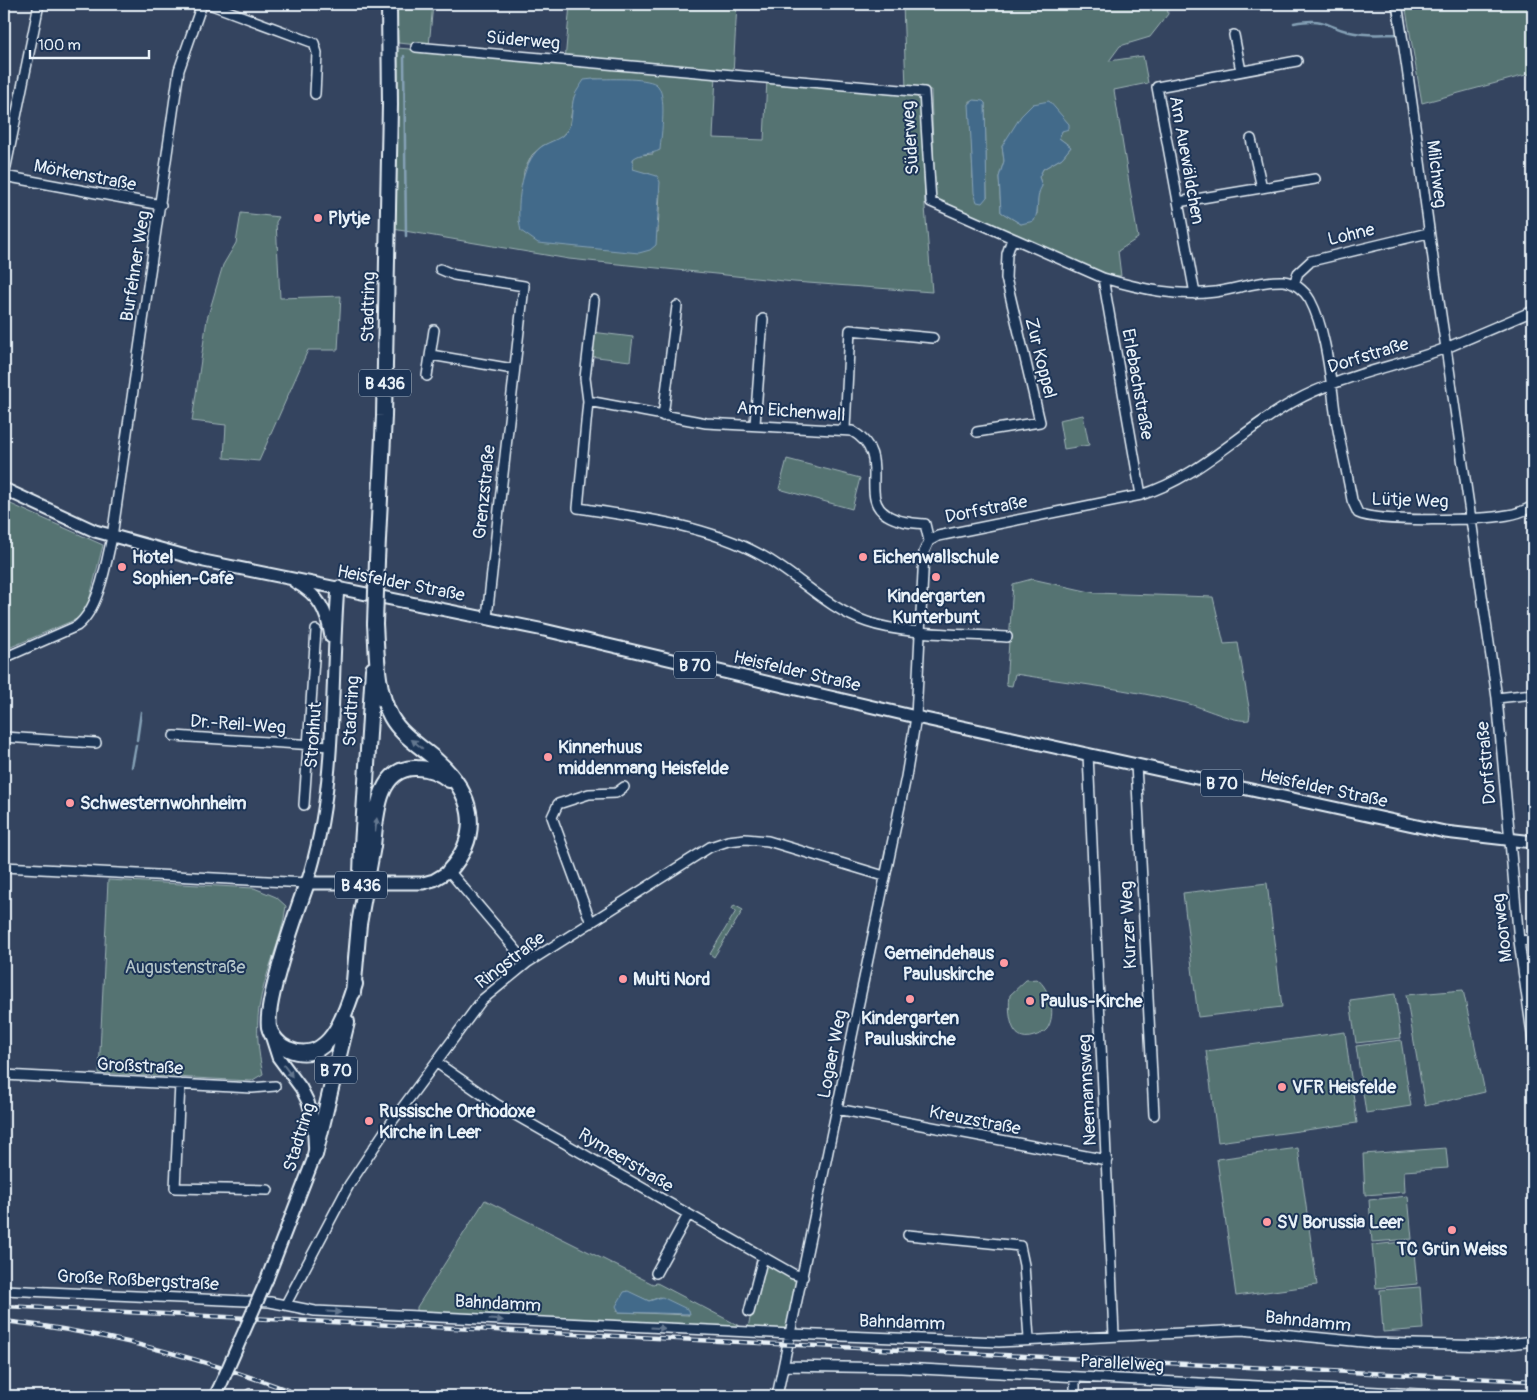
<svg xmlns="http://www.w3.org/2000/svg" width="1537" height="1400" viewBox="0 0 1537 1400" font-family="Pangolin,sans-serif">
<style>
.green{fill:#547372;stroke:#9eb2b5;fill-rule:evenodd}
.water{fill:#436b8a;stroke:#85a1b6}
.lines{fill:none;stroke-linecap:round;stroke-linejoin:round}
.stream{stroke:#85a1b6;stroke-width:2.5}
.minor-casing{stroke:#e8f1f8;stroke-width:12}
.major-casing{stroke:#e8f1f8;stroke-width:15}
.highway-casing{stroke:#e8f1f8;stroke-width:18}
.minor{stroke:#1d3557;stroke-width:9}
.major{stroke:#1d3557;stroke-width:11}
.highway{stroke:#1d3557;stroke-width:14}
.rail-casing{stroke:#e8f1f8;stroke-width:4.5}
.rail{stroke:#1d3557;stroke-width:2.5;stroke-dasharray:8;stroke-linecap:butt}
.major-bridge-casing{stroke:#e8f1f8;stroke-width:15;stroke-linecap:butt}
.highway-bridge-casing{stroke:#e8f1f8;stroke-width:18;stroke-linecap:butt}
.major-bridge{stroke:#1d3557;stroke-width:11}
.highway-bridge{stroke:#1d3557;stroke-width:14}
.oneway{fill:#64778f}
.poi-dot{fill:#ff9aa2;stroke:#1d3557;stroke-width:2}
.labels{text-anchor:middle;stroke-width:4;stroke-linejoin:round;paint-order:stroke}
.shield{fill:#1d3557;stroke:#abb9c8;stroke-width:1}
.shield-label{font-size:16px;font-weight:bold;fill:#e8f1f8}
.street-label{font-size:18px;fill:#e8f1f8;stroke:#1d3557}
.poi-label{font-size:18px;font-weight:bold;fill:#e8f1f8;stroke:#1d3557;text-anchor:start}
.park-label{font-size:18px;fill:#b4c5c9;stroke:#1d3557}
</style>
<rect width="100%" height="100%" fill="#34445f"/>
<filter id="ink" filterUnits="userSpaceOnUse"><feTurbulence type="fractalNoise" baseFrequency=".02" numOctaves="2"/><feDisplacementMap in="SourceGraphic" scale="10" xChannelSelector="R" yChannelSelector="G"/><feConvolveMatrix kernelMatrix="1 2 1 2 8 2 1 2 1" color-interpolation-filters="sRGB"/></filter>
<g filter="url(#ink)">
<path class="green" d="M396,4H433L429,46L398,43Z
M570,4H737L733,74H716L713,138L764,140L767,79L914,94L922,102L925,207L932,292L794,282L569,259L393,229L397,48L565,61ZM593,79L642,81L655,84L653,154L637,155L633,159V169L640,172L649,173L660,191L658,232L519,222L524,171L532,155L542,146L560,138L569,128L574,97Z
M903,4H1167L1168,14L1150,37L1120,46L1109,61L1143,56L1148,83L1114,90L1138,238L1118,251L1121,276L1102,274L935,198L931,90L906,89ZM970,101L985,103L987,197L973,179ZM1059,114L1069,124L1062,131L1059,138L1071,147L1062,158L1043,169L1039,177L1042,186L1038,191L1037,214L1021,224L1001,212L999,177L1004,161L1002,146Z
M1405,4H1533V73L1422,103Z
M241,213L279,217L276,222L280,298L341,296L338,350H308L259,461L224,458L226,425L192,421L207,319L223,265L236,243Z
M592,332L633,337L630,361L589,356Z
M1083,415L1089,445L1064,449L1059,420Z
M787,459L860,478L852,509L779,489Z
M4,501L103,545L87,609L79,618L4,650Z
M1032,579L1095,593L1213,597L1224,644L1238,643L1250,713L1249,720C1235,723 1202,707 1186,703C1130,689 1072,683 1015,674L1012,686L1006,685L1013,584Z
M108,880L254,888L276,897L286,906C282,941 264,973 259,1008C256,1030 258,1052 263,1074L251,1081L99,1073Z
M1267,883L1282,1007L1198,1017L1183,893Z
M734,905L743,910L714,957L710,954L736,911L732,909Z
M1037,979C1050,989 1057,1014 1047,1029C1044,1033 1038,1035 1034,1036C1009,1045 1008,1010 1010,995L1026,980Z
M1463,990L1485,1092L1425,1106L1406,995Z
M1395,994L1401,1038L1356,1043L1350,1000Z
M1345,1032L1357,1123L1218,1142L1206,1051Z
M1401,1040L1411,1106L1366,1113L1356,1046Z
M1298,1148L1317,1285L1236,1296L1217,1159Z
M1446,1148L1448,1168L1404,1171L1405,1192L1365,1195L1363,1154Z
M1408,1196L1412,1239L1372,1242L1369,1200Z
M485,1200L653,1284L657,1283L747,1330L417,1315V1307ZM626,1291L649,1301L660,1297L689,1315L619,1312L617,1311Z
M1413,1241L1417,1284L1376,1288L1372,1245Z
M763,1263L801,1283L788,1332L753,1331L748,1327Z
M1420,1287L1423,1329L1383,1332L1380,1290Z"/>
<path class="water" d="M593,79C607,79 645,77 656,84C668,93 661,136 660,150C651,155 641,152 633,159V169L657,176L660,182L656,245L650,250L639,253L538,243L521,231C515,209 521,162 541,147C551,140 563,140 569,127C573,118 571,107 574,97C576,91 581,85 584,80Z
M974,100L983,101L985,103L987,197L982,203L977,202L974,193L969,104Z
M1049,101L1069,124V129L1062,131L1059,138L1071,147L1062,158L1043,169L1039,177L1042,186C1035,197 1040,210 1034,221L1021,224L1001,212L999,177L1004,161L1002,146L1021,116L1033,104Z
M628,1291L649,1301L662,1297L689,1310L690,1314L619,1312L616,1306L624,1292Z"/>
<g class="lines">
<path class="stream" d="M1392,4L1401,54
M1402,4L1416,101
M1294,23C1326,17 1324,26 1350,32C1365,36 1382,34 1397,34
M404,56L406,236
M137,740L141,712
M132,767L136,745"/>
<g class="minor-casing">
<path id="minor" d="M209,4L314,43L317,53L315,94
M1397,4C1416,118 1428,233 1446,348L1533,311
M1234,35L1241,71
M416,47L924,92L931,202L1103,278C1141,289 1176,297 1215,292C1237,289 1260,280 1283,281C1294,282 1304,290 1310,300C1324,326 1329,366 1333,395C1336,430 1346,465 1352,500L1358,513C1380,523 1481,520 1508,515C1516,514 1526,510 1533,506
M1251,139L1262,188
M4,176L39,4
M4,176L161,205
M1178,202L1315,179
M440,269L454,275L524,286L487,617
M1103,278L1141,495
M1294,284L1298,273L1311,261L1428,233
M1195,294L1157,87L1297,61
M594,300L585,378L588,401L706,423L852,431C894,455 857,497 887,515C898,522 913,523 925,524L929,541
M431,355L513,369
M427,376L434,330
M588,401L578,508C639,517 706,525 761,555C798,575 826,608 867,622C904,635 967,634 1007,637
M663,416L677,306
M755,424L763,319
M845,428L850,330L933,338
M977,432L1040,422L1006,278L1007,254L1012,239
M4,658L77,626C99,609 106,564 112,537L179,70L202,4
M1497,698L1533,694
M174,736L330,746
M4,737L96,743
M1088,754L1114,1335
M1136,764L1154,1115
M304,805L316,630
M4,867L307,883
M449,871L527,963
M591,923L552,817L558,804L589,794L616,793L624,787
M1519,941L1533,940
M437,1063L496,1104L793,1274L803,1277
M4,1075L252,1088L275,1086
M180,1084L175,1188L268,1190
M837,1109L1107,1160
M908,1235L1020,1246L1024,1265L1029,1339
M656,1273L688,1215
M4,1290L270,1302L315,1311L791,1334L999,1342L1242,1330L1373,1343L1493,1346L1533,1341
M286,1304L349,1185L385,1131L482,1000L527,963L710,847L728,841L745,839L768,841L884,876
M749,1312L763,1257
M784,1366L901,1368L1458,1396
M249,1396L250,1394
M777,1396L906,777L916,717L924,552L929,541L938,536L1141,495C1200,477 1240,431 1293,402C1341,375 1395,367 1446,348L1497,698L1519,941L1533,1041
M1075,1396V1377"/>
</g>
<g class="major-casing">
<path id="major" d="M4,489L95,531L204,561L544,630L916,717L1270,794L1445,832L1533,842
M295,582C319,595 327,611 331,637
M338,587C330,686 338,788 307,883H423L434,880L449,871
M267,1279L315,1155L313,1119L308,1102L301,1088L278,1057L270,1032
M215,1396L221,1384"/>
</g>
<g class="highway-casing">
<path id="highway" d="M377,560L384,416L390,105L389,4
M375,624C377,655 376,689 391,717C401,735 420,746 435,759C472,791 484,832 449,871
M362,846L373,669
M373,846C376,818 377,766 417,768C430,768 440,773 449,780
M307,883C297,911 265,1001 269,1027C271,1036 280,1046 288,1049C329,1067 346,1013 355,984
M353,993L359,924
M315,1155L347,1022"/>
</g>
<use href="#minor" class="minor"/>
<use href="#major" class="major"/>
<use href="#highway" class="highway"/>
<g class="rail-casing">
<path id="rail" d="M4,1306L1533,1381
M4,1321C107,1332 206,1359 303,1396"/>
</g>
<use href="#rail" class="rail"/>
<g class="major-bridge-casing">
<path id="major-bridge" d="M221,1384L267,1279"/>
</g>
<g class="highway-bridge-casing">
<path id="highway-bridge" d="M375,624L377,560
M361,874L362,846
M359,924L373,846"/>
</g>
<use href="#major-bridge" class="major-bridge"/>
<use href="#highway-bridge" class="highway-bridge"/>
</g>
<defs><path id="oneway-solid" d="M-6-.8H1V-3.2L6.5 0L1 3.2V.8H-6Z" transform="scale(1.25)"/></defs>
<g class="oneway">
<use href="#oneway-solid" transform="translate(417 744) rotate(-141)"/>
<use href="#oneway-solid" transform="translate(376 825) rotate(-83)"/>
<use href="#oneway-solid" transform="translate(288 1071) rotate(54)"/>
<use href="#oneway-solid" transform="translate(334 1312) rotate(3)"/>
<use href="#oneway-solid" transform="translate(496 1320) rotate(3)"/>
<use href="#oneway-solid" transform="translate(658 1328) rotate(3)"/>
</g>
</g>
<g class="poi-dot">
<circle cx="318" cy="218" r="5"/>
<circle cx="863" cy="557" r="5"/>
<circle cx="122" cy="567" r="5"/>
<circle cx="936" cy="577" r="5"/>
<circle cx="548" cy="757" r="5"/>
<circle cx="70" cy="803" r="5"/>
<circle cx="1004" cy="963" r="5"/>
<circle cx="623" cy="979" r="5"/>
<circle cx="910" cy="999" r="5"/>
<circle cx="1030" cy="1001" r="5"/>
<circle cx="1282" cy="1087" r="5"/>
<circle cx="369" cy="1121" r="5"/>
<circle cx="1267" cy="1222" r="5"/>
<circle cx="1452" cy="1230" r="5"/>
</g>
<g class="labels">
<g class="shield">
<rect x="359" y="369.5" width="52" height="27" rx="4"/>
<rect x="674" y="651.5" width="42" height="27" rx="4"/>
<rect x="1201" y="769.5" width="42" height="27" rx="4"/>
<rect x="335" y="871.5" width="52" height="27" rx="4"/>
<rect x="315" y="1056.5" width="42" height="27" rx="4"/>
</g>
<g class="shield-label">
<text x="385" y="389">B 436</text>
<text x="695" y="671">B 70</text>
<text x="1222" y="789">B 70</text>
<text x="361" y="891">B 436</text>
<text x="336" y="1076">B 70</text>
</g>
<g class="street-label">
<text transform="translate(523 40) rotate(5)" y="6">Süderweg</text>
<text transform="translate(910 138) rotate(-94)" y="6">Süderweg</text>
<text transform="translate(1187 160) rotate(80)" y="6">Am Auewäldchen</text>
<text transform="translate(1437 174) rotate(83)" y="6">Milchweg</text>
<text transform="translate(85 175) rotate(11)" y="6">Mörkenstraße</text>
<text transform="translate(1351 234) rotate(-13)" y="6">Lohne</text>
<text transform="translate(135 266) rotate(-81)" y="6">Burfehner Weg</text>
<text transform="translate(368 307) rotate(-89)" y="6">Stadtring</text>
<text transform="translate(1368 355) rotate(-17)" y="6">Dorfstraße</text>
<text transform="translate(1041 358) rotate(76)" y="6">Zur Koppel</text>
<text transform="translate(1138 384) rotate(80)" y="6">Erlebachstraße</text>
<text transform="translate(791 411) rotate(4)" y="6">Am Eichenwall</text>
<text transform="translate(484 492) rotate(-84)" y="6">Grenzstraße</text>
<text transform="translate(1410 500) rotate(2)" y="6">Lütje Weg</text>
<text transform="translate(986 509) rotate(-11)" y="6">Dorfstraße</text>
<text transform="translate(401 583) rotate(11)" y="6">Heisfelder Straße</text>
<text transform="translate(797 671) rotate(13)" y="6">Heisfelder Straße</text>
<text transform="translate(351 711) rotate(-87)" y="6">Stadtring</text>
<text transform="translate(238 724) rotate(4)" y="6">Dr.-Reil-Weg</text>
<text transform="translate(313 735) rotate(-86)" y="6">Strohhut</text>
<text transform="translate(1486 763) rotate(-95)" y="6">Dorfstraße</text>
<text transform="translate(1324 788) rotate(12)" y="6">Heisfelder Straße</text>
<text transform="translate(1128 925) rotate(-93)" y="6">Kurzer Weg</text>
<text transform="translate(1502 928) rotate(-97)" y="6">Moorweg</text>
<text transform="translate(510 960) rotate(-37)" y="6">Ringstraße</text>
<text transform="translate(832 1054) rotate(-79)" y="6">Logaer Weg</text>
<text transform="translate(140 1066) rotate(3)" y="6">Großstraße</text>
<text transform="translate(1087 1090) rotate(-93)" y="6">Neemannsweg</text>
<text transform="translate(975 1120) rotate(11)" y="6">Kreuzstraße</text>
<text transform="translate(299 1137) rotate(-73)" y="6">Stadtring</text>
<text transform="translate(626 1160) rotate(31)" y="6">Rymeerstraße</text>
<text transform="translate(138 1280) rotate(3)" y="6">Große Roßbergstraße</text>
<text transform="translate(498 1303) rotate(3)" y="6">Bahndamm</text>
<text transform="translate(1308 1321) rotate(6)" y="6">Bahndamm</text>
<text transform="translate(902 1322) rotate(2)" y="6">Bahndamm</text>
<text transform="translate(1122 1363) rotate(3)" y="6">Parallelweg</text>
</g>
<g class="poi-label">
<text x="328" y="224">Plytje</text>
<text x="132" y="563">Hotel<tspan x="132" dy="21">Sophien-Cafe</tspan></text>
<text x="873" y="563">Eichenwallschule</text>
<text x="936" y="602" text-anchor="middle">Kindergarten<tspan x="936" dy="21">Kunterbunt</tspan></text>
<text x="558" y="753">Kinnerhuus<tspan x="558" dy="21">middenmang Heisfelde</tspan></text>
<text x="80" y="809">Schwesternwohnheim</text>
<text x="994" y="959" text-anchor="end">Gemeindehaus<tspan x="994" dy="21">Pauluskirche</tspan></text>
<text x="633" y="985">Multi Nord</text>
<text x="1040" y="1007">Paulus-Kirche</text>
<text x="910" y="1024" text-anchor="middle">Kindergarten<tspan x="910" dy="21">Pauluskirche</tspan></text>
<text x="1292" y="1093">VFR Heisfelde</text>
<text x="379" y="1117">Russische Orthodoxe<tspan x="379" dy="21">Kirche in Leer</tspan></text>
<text x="1277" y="1228">SV Borussia Leer</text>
<text x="1452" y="1255" text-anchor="middle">TC Grün Weiss</text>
</g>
<g class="park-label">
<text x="185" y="973">Augustenstraße</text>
</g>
</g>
<rect width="1537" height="1400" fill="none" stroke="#1d3557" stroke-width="20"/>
<rect x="10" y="10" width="1517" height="1380" fill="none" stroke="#e8f1f8" stroke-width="2" filter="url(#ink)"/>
<path d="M30 50v8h119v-8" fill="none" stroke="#e8f1f8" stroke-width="2.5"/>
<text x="38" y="50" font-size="15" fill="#e8f1f8" stroke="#1d3557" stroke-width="4" paint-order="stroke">100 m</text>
</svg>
